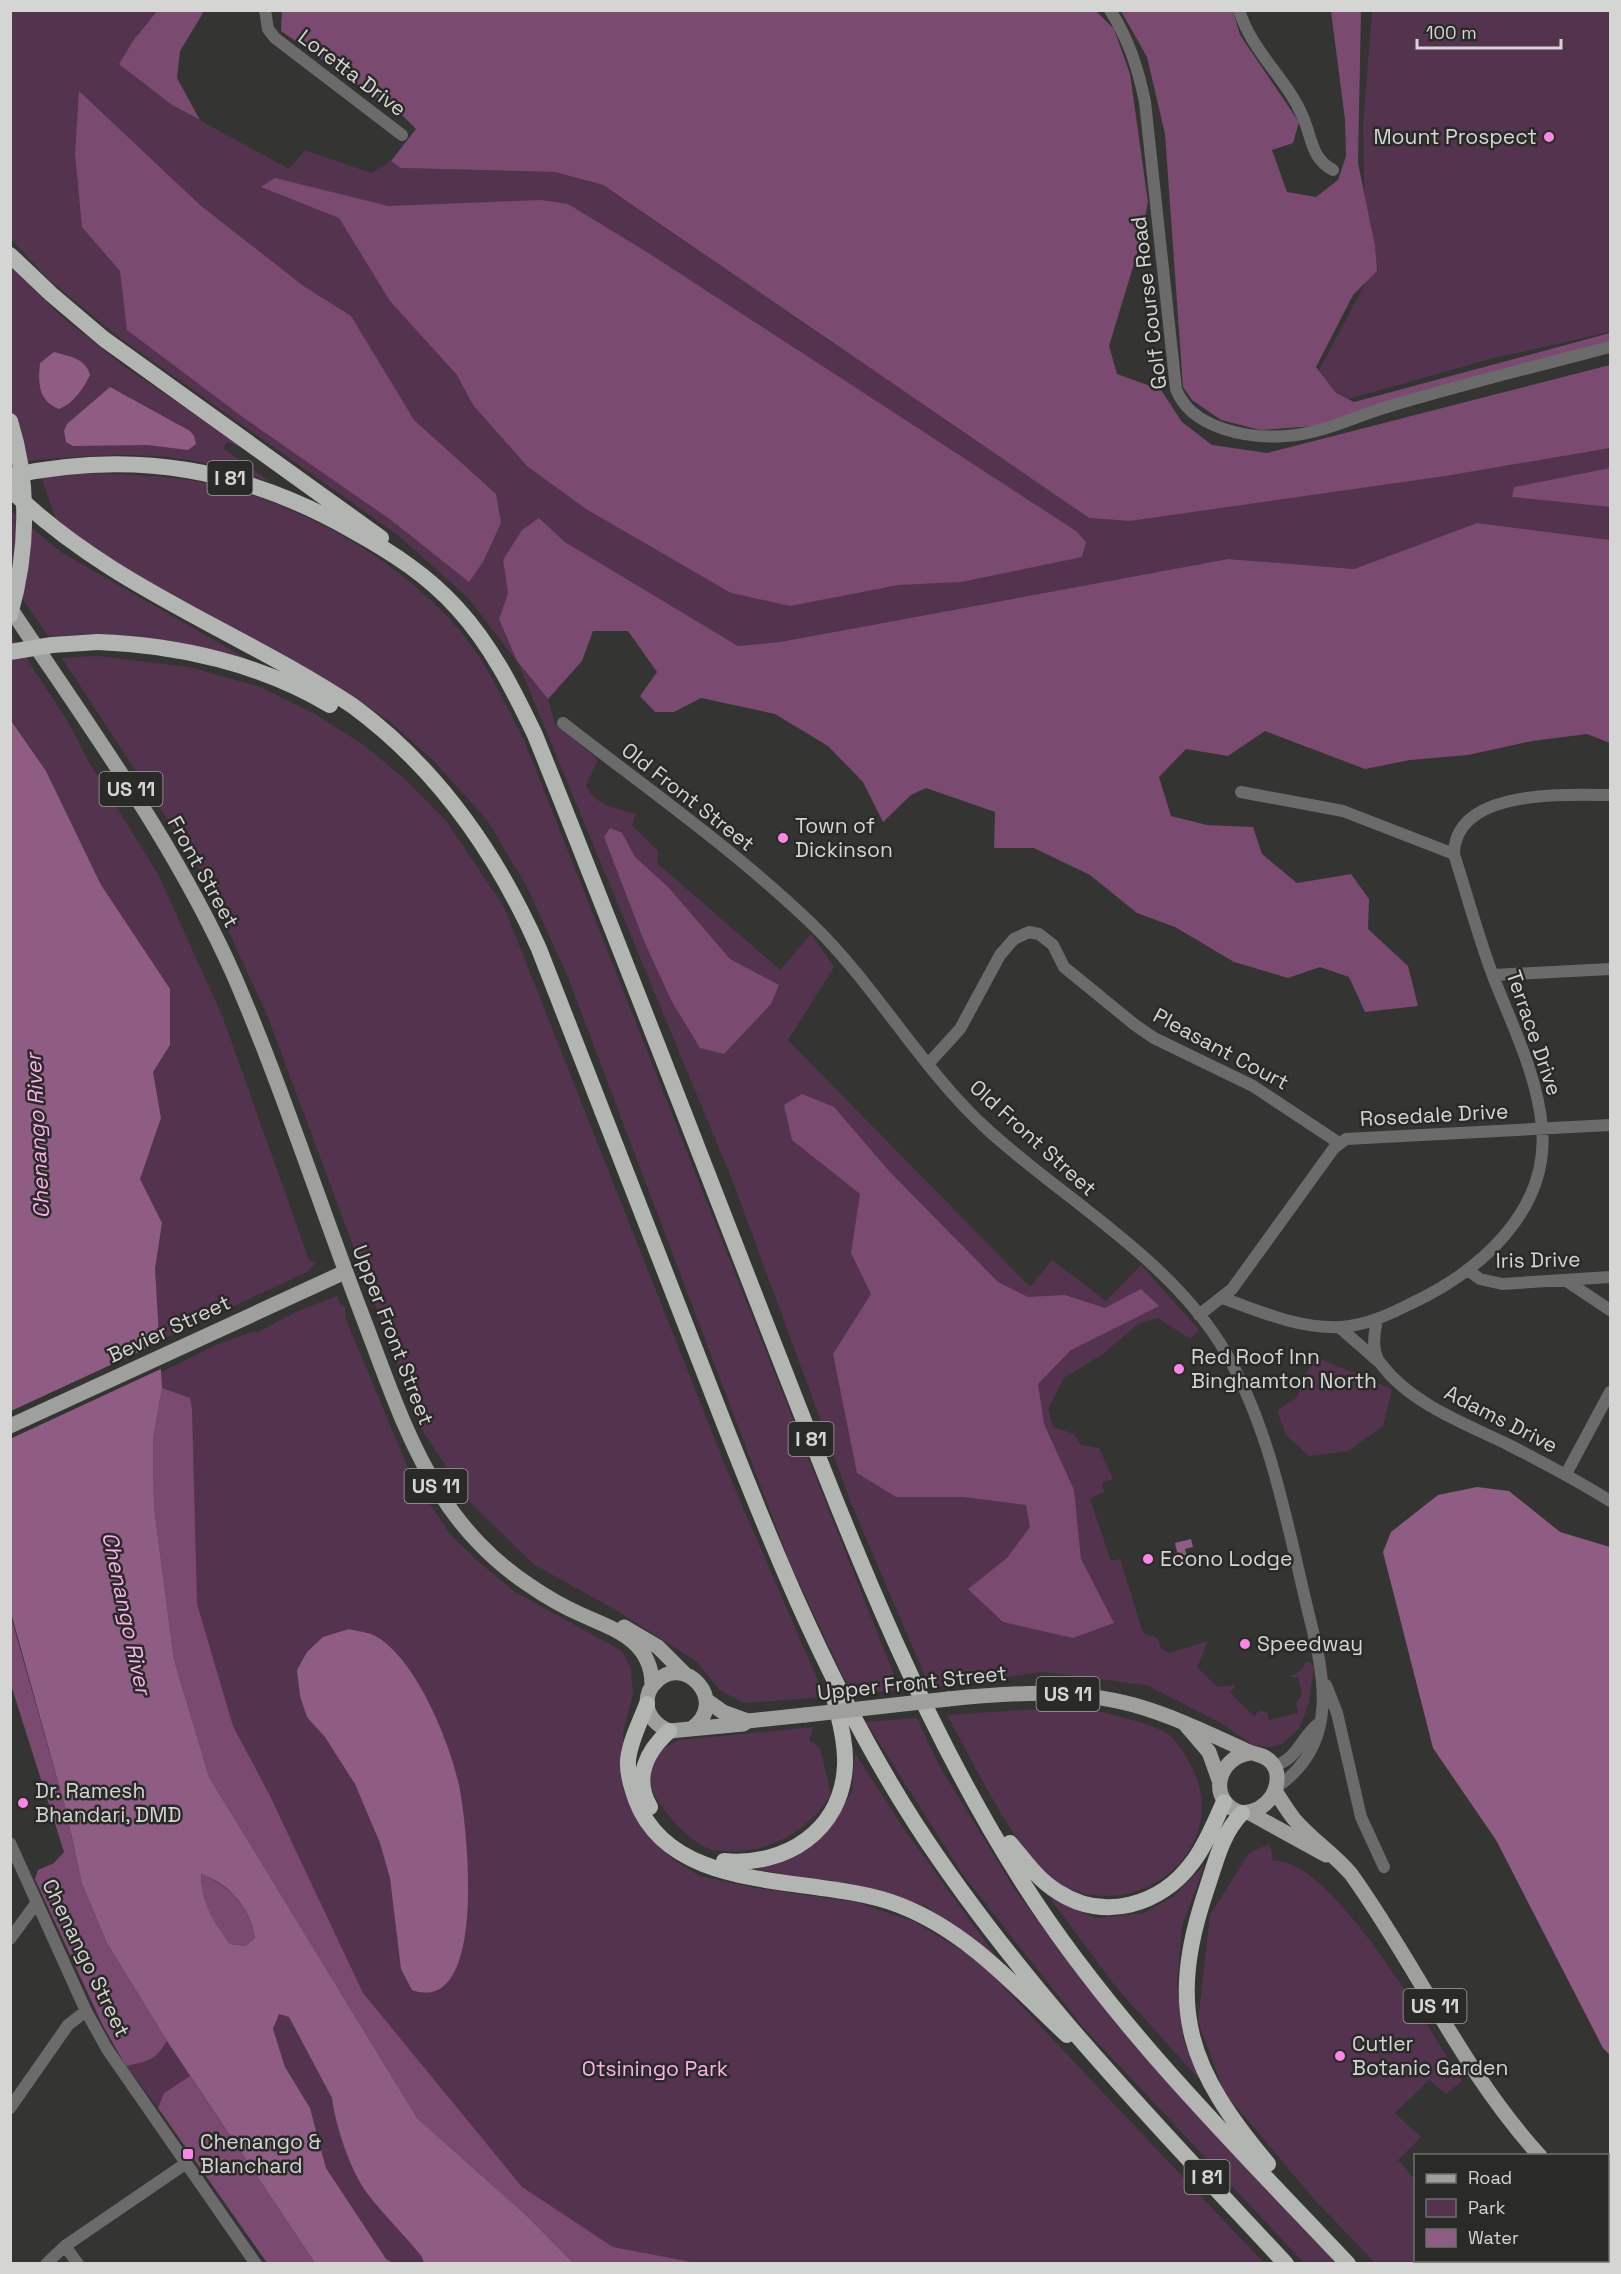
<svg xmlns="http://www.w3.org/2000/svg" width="1621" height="2274" viewBox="0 0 1621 2274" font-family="'Space Grotesk',sans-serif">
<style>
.green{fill:#54334e}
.forest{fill:#7a4a70}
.water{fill:#8f5d84;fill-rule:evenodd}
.pier{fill:#343532}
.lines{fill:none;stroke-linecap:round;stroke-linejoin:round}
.minor{stroke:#6a6b6a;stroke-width:12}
.major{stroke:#9fa09d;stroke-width:15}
.highway{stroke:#b3b5b2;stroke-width:16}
.major-bridge{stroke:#9fa09d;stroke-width:15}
.highway-bridge{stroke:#b3b5b2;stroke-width:16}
.poi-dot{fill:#fb87e5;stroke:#2a2b28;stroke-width:2}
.labels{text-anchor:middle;stroke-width:5;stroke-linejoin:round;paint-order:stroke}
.shield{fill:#2a2b28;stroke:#a2a3a0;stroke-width:1.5}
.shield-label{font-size:20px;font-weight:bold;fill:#d5d6d4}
.street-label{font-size:21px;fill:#d5d6d4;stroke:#2a2b28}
.poi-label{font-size:21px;fill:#d5d6d4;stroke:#2a2b28;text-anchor:start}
.park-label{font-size:21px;fill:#fdb1ec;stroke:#2a2b28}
.water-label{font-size:22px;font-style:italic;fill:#fbb0eb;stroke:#2a2b28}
</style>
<rect width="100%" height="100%" fill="#343532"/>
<path class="green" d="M11,11H157L137,34L172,105L289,169L305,150L371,173L391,161L401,168L555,172L602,185L1089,518L1130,521L1446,476L1610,448V468L1514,487L1512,497L1610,507V540L1477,523L1354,569L1228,559L780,642L738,646L565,542L539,518L503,560L508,593L499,619L518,663L548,699L555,724L598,760L586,785C595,806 616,808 636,814L632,825L658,851L657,863L780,970L811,934L834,967L788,1040L1030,1287L1052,1260L1106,1301L1141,1265L1199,1330L1190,1339L1158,1318L1138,1324L1103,1354L1064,1378L1048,1409L1053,1427L1074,1434L1081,1445L1099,1448L1113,1479L1102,1483L1104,1492L1090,1499L1111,1561L1120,1559L1143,1633L1157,1638L1161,1648L1169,1653L1208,1641L1197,1667L1217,1687L1236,1685L1230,1693L1254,1716L1260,1710L1267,1713L1269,1720L1298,1713L1296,1704L1302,1694L1298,1677H1290L1302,1670L1306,1662H1310L1314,1667L1309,1703L1299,1729L1282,1744L1269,1747L1253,1745L1221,1723L1146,1685L1043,1672L930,1688L851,1503L733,1182L518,663L468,598L399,536L120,338L49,280L11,239Z
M1372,11H1610V332L1490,359L1334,403L1317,374L1366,282L1363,126Z
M10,266L60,315L125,367L252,452L228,442L223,448L271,482C249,475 227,468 204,463C146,449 69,456 11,463Z
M80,473C127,474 174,475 220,486C315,509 427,576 481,659C497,685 510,714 524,740L900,1690L852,1695L791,1566L567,975L527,887L487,820L434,761L388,720L346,693L99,553L56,520L41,477Z
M10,510L61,552L250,661L98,634L48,636L11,582Z
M10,633L67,720L87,759L159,876L223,1018L309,1260L316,1263L307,1272L157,1342L155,1269L162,1223L140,1179L161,1118L153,1072L170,1045L101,885L46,771L11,719Z
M98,656L189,667L260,687L315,714L364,745L407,781L447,822L504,907L729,1475L825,1697L744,1703L721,1691L696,1661L614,1609L533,1564L469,1501L422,1430L267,1015L201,871L62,658Z
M337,1296L341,1305L345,1307V1317L411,1475L450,1534L480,1563L515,1592L622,1651L631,1669L633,1693L623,1733L627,1800L644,1832L672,1859L700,1876L755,1888L856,1902L915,1922L979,1961L1264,2263H573L519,2210L417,2118L209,1777L174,1660L160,1373L216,1345L254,1331L256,1333L296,1312Z
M1318,1358L1392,1389L1383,1426L1348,1451L1309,1456L1286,1435L1277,1411L1297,1397L1311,1363Z
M1082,1706C1105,1714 1145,1721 1165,1732C1176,1738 1184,1753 1190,1764C1229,1831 1166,1905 1094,1895C1080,1894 1063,1888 1052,1879C1010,1842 975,1765 947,1715Z
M917,1718L940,1767L1016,1891L1081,1980L1335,2263H1304L1082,2026L963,1875L866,1722Z
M813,1727L809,1740L820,1748L831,1795C808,1831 769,1854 726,1851C720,1850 712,1851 707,1848C687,1839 666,1815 655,1796C651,1788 650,1777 649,1769L659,1751L679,1740Z
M855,1753L902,1826L997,1958L927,1907L884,1892L755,1869L796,1856L827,1830L852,1792Z
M1270,1844L1273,1861C1330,1855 1433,2035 1462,2081L1446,2094L1429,2080L1395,2113L1421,2137L1398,2160L1415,2180L1416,2260L1467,2261L1465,2263H1375L1314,2199L1224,2092L1198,2021L1210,1915L1249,1853Z
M1205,1864L1182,1926L1177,1984L1183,2038L1200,2080L1115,1986L1049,1897L1095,1918L1144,1913L1174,1896Z
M279,2014L289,2017L332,2098C335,2124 351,2172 367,2193C384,2216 405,2235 422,2257L424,2263H393L386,2259L326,2168L310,2108L285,2067L272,2029Z
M167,2041L190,2076L164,2093L158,2108L126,2066C147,2062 156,2060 167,2041Z"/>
<path class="forest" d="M282,10L1096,11L1114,29L1130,74L1148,202L1139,247L1109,346L1117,374L1161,390L1182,422L1212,445L1267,453L1610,365V448L1446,476L1130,521L1089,518L603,185L555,172L401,168L391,161L416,129L403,116L281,31Z
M1361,10L1358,163L1375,246L1377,271L1353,295L1316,367L1336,393L1354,402L1610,333V344L1316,426L1260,430L1221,420L1192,400L1183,387L1165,134L1147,57L1121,11H1233L1240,35L1299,122L1293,143L1272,150L1287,192L1316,197L1338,180L1346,156L1345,120L1331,11Z
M157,11H202L203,13L180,51L177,78L200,120L172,105L119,64L135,38Z
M79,91L200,205L302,285L351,316L414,420L496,494L501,523L483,562L469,582L391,520L244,418L127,330L120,271L82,227L75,154Z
M275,178L388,206L541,200L568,204L650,254L1076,531L1086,542L1082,557L961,582L898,585L790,606L731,593L586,509L527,466L473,405L457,375L390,301L339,218L261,187Z
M1610,468V507L1512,497L1514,487Z
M539,518L565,542L738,646L780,642L1228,559L1354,569L1477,523L1610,540V743L1587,734L1532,741L1468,755L1410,760L1365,769L1265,731L1228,756L1186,749L1159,777L1171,816L1207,825L1253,827L1262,854L1297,883L1351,874L1369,899L1368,929L1408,966L1418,1006L1365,1012L1349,977L1320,967L1288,978L1234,962L1175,927L1137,913L1090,875L1034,848H994L995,812L926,788L911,795L883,822L863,782L828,746L775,714L701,698L674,712H655L640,696L657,672L628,631H593L582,661L548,699L517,661L499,619L508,593L503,560L522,530Z
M610,828L622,833L635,857L668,887L730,959L779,985L771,1004L724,1054L700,1048L671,1000L644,941L604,837Z
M802,1094L834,1107L890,1172L998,1282L1028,1297L1065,1295L1105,1308L1141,1289L1159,1306L1071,1350L1038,1384L1044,1424L1074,1490L1081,1559L1114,1623L1073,1638L1003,1622L968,1589L1007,1558L1030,1527L1026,1505L964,1497H896L857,1473L833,1354L871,1294L851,1253L860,1194L792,1140L784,1105Z
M162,1388L190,1398L192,1409L197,1604L233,1726L270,1796L363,1993L522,2187L613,2247L696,2263H573L528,2217L417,2118L209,1777L174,1660L154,1507L153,1440Z
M10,1613L67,1814L82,1884L107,1943L167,2041C156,2060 147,2062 126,2066L103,2026L35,1879L38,1870L54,1863L64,1852L11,1685Z
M201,1874C229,1884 251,1909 255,1938L245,1946L230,1944C212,1920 201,1904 201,1874Z
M190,2076L315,2263H267L158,2108L164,2093Z"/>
<path class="water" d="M54,352C68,356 86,358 90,375C83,389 74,403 59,409C38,401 38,382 40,363Z
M110,387L190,431L194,436L196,444L188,450L148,445L73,446L66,442L64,431L67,424Z
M10,719L46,771L101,885L170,989V1045L153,1072L161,1118L140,1179L162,1223L155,1269L162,1388L153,1440L154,1507L174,1660L209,1777L417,2118L528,2217L573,2263H424L422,2257C405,2235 384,2216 367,2193C351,2172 335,2125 332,2098L289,2017L279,2014L273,2029L285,2067L310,2108L326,2168L386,2259L393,2263H315L167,2041L107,1943L82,1884L67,1814L11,1613ZM201,1874C229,1883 251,1909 255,1938L245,1946L230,1944C213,1921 201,1903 201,1874Z
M1477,1487L1509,1491L1560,1532L1610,1547V2055L1603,2048L1496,1840L1433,1748L1383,1552L1391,1532L1438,1495Z
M1191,1539L1193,1547L1185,1549L1188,1562L1180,1564L1175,1543Z
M349,1629C356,1631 365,1632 371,1634C414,1652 450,1743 459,1785C467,1823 489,2017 412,1990L401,1969L390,1878L380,1843L355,1784L325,1737L307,1717L300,1696L297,1670L307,1652L323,1637Z"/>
<path class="pier" d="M160,1342L163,1368L10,1439L11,1411Z"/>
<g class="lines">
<path class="minor" d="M265,10L268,29L275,38L402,135
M1110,10C1129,40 1138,68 1145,102L1176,389C1191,429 1249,439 1286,436C1320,434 1354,417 1387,407C1460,385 1536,366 1610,347
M1239,10C1253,54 1286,77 1303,117C1312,138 1311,158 1333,170
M563,723C646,788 735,850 812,924C877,987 921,1069 988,1130C1066,1201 1172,1260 1226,1353C1271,1431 1287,1524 1308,1611C1324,1675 1341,1743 1277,1787
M1241,792L1343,811L1454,854
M1493,975L1610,969
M928,1064L960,1029L1000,955L1014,939L1029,932L1039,934L1053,945L1064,967L1135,1025L1154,1038L1253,1086L1339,1143
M1469,1271L1480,1279L1502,1284L1610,1277
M1565,1280L1610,1310
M1223,1298C1261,1312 1300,1329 1341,1327C1367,1325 1388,1315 1410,1304C1479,1272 1550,1211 1542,1127C1537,1074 1512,1025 1493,976C1478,936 1467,895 1454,854C1455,788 1566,795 1610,795
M1199,1315L1232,1289L1334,1148L1346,1139L1610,1125
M1377,1320C1374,1335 1371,1351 1381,1364C1411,1404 1466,1424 1509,1445C1544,1463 1577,1480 1610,1501
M1339,1327L1379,1362
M1566,1474L1610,1392
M1326,1685L1337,1713L1361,1817L1384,1867
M1274,1766C1298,1759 1301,1737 1318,1724
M10,1843L86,2011L107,2049L256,2264
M10,1939L37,1902
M10,2108L68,2025L86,2011
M65,2246L78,2264
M46,2264L65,2246L185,2164"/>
<path class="major" d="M10,608C90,728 177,846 235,978C284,1092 322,1212 367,1328C388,1384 408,1442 440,1493C462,1529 494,1562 529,1585C545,1596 562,1606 580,1614C613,1629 652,1640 652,1685
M10,1426L345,1272
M624,1627L658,1647L685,1674
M948,1699C1010,1693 1073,1688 1134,1705C1173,1716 1210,1734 1247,1751C1256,1755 1264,1754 1271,1762C1280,1771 1278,1786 1272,1796C1265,1807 1255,1812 1242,1813C1206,1802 1217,1757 1250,1753
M706,1700L723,1712L748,1721
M1185,1724L1209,1752L1219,1780
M691,1729C731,1702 683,1651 655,1683C649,1688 647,1696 647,1704C648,1717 658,1726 669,1731L743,1724L748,1721L805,1715
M1275,1791C1281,1800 1287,1810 1294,1819C1311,1839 1334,1854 1351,1874C1417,1966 1463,2072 1540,2156
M1248,1812L1326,1855
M1608,2224L1610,2227"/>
<path class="highway" d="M10,255L51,294L104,339L381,538
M10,476C135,449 246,469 355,532C393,553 428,576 457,608C491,645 513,689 535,735C618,941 698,1150 779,1357C850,1538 918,1718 1023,1883C1112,2023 1234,2143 1348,2264
M10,489C108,586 240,631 353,706C437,768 497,854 539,949C594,1090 649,1231 704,1372C764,1527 825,1683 915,1823C1019,1984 1156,2124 1286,2264
M98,642C179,645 261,664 330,705
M647,1704C640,1722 630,1741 628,1760C627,1773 632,1788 636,1800C673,1898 817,1873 899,1905C967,1931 1015,1986 1067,2035
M650,1807C633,1778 647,1751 669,1731
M1242,1813C1221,1835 1216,1862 1206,1891C1166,2010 1189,2070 1268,2164
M1010,1843C1025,1861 1038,1880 1058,1892C1104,1922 1161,1905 1192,1863C1206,1845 1214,1823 1224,1802
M724,1861C785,1867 842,1831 845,1765C846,1742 839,1719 834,1697"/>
<path class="major-bridge" d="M805,1715L948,1699"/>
<path class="highway-bridge" d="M10,421C30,484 28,552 10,615
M10,652L52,645L98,642"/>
</g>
<g class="poi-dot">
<circle cx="1549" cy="137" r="6"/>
<circle cx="783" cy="838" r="6"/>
<circle cx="1179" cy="1369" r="6"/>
<circle cx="1148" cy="1559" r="6"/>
<circle cx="1245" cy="1644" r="6"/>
<circle cx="23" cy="1803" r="6"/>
<circle cx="1340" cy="2056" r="6"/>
<rect x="182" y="2148" width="12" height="12" rx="3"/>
</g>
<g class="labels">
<g class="shield">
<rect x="207.5" y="461" width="45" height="34" rx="4.5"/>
<rect x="99.5" y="772" width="63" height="34" rx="4.5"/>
<rect x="788.5" y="1422" width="45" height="34" rx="4.5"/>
<rect x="404.5" y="1469" width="63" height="34" rx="4.5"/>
<rect x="1036.5" y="1677" width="63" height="34" rx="4.5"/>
<rect x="1403.5" y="1989" width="63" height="34" rx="4.5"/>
<rect x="1184.5" y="2160" width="45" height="34" rx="4.5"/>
</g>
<g class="shield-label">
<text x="230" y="485">I 81</text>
<text x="131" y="796">US 11</text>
<text x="811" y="1446">I 81</text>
<text x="436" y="1493">US 11</text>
<text x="1068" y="1701">US 11</text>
<text x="1435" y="2013">US 11</text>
<text x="1207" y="2184">I 81</text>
</g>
<g class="street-label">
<text transform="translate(352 73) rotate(37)" y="7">Loretta Drive</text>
<text transform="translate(1149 303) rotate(-97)" y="7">Golf Course Road</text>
<text transform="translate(688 797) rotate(38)" y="7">Old Front Street</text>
<text transform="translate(203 872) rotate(61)" y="7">Front Street</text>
<text transform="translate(1534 1033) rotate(71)" y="7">Terrace Drive</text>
<text transform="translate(1221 1049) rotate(28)" y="7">Pleasant Court</text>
<text transform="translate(1434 1115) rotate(-3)" y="7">Rosedale Drive</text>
<text transform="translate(1033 1138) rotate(42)" y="7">Old Front Street</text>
<text transform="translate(1538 1260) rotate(-1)" y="7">Iris Drive</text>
<text transform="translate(169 1329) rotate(-25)" y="7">Bevier Street</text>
<text transform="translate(393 1335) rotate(69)" y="7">Upper Front Street</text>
<text transform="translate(1501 1419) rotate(27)" y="7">Adams Drive</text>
<text transform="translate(912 1683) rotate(-6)" y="7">Upper Front Street</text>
<text transform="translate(86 1958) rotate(64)" y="7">Chenango Street</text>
</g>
<g class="poi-label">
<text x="1537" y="144" text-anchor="end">Mount Prospect</text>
<text x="795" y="833">Town of<tspan x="795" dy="24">Dickinson</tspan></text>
<text x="1191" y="1364">Red Roof Inn<tspan x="1191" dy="24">Binghamton North</tspan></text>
<text x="1160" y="1566">Econo Lodge</text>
<text x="1257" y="1651">Speedway</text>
<text x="35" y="1798">Dr. Ramesh<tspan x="35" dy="24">Bhandari, DMD</tspan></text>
<text x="1352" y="2051">Cutler<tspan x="1352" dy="24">Botanic Garden</tspan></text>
<text x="200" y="2149">Chenango &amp;<tspan x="200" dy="24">Blanchard</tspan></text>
</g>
<g class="park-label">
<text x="655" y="2076">Otsiningo Park</text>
</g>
<g class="water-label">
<text transform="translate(37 1136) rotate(-93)" y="8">Chenango River</text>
<text transform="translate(127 1613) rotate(78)" y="8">Chenango River</text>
</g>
</g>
<rect width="1621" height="2274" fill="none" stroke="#d5d6d4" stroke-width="24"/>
<rect x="1414" y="2154" width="195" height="108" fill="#2a2b28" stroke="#6e6f6d" stroke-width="1.5"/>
<rect x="1426" y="2174" width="30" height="9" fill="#9fa09d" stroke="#6e6f6d" stroke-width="1.5"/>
<text x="1468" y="2184" font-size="18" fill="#d5d6d4">Road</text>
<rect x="1426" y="2199" width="30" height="18" fill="#54334e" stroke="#6e6f6d" stroke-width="1.5"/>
<text x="1468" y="2214" font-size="18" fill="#d5d6d4">Park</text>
<rect x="1426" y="2229" width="30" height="18" fill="#8f5d84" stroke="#6e6f6d" stroke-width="1.5"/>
<text x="1468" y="2244" font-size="18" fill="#d5d6d4">Water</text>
<path d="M1417 39v9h144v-9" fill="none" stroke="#d5d6d4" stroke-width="3"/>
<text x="1426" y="39" font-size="18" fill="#d5d6d4" stroke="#2a2b28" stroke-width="4.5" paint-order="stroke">100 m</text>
</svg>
